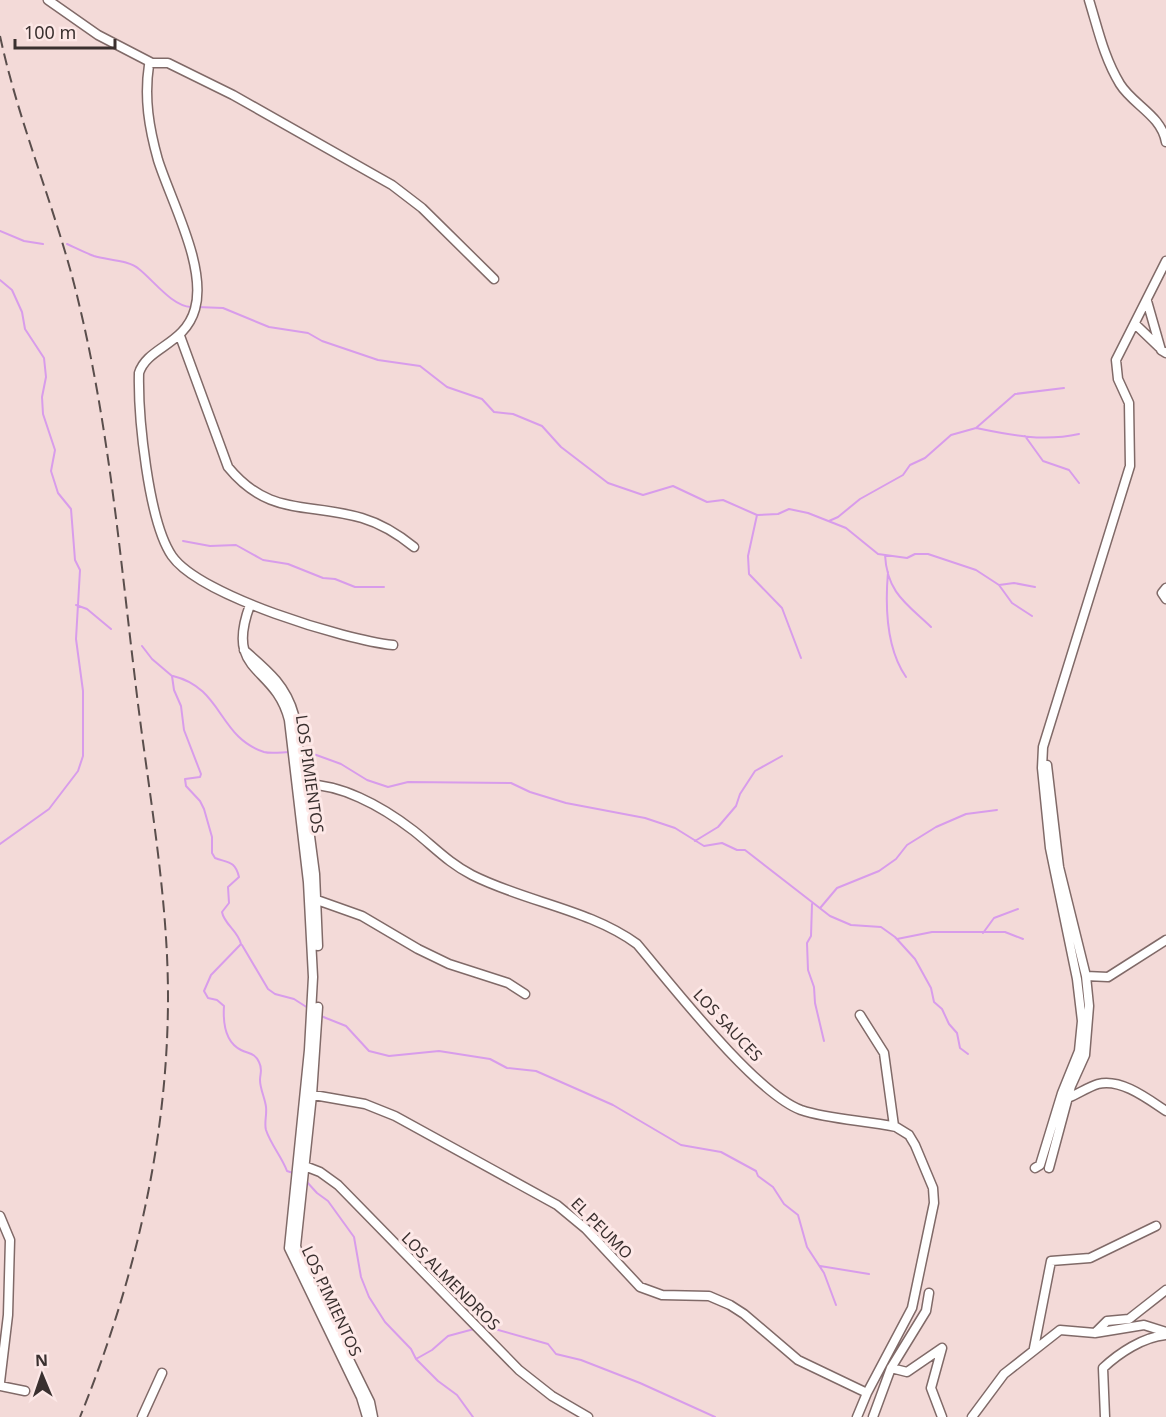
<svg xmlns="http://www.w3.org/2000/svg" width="1166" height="1417" viewBox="0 0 1166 1417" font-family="'Noto Sans',sans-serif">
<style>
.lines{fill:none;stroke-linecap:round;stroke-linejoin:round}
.stream{stroke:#d89ceb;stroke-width:2}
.minor-casing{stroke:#806a68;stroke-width:11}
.minor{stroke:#fff;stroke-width:8}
.rail{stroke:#5a4e4c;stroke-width:2;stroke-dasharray:12 6;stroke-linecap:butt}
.labels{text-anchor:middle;stroke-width:6;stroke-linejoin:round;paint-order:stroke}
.street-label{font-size:16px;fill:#3a302f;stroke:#fde8e7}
</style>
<rect width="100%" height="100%" fill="#f3dad8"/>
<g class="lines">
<path class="stream" d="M0,231L24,241L43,244
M67,244C76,248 85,253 94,256C107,260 129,260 139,269C154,281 172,306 191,307
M0,280L12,290L22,312L25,329L44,358L46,377L42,397L43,414L55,450L51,471L58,493L71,509L75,560L80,570L76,639L83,691V756L78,771L49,809L0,844
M197,307L223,308L269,327L308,333L322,341L378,360L420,366L447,387L482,399L494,412L513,414L542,426L561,447L608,483L643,495L673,486L707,502L723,500L757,515L778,514L789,509L808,513L846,528L878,554L907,558L915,554H928L976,570L999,585L1012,603L1032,616
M976,428C1010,435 1043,442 1079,434
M1025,436L1043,461L1069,470L1079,483
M757,515L748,556L749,574L782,608L801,658
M829,521L838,517L860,499L903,475L910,465L925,458L951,435L976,428L1015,394L1064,388
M183,541L210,546L236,545L263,560L288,564L323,578L335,579L355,587H384
M885,555C887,593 907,604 931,627
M888,572C885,607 886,648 906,677
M999,585L1014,583L1035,587
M76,605L87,609L111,629
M142,646L152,659L172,676L174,690L181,706L184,730L201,774L200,777L185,779L186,786L200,801L204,809L212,837V853L215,858C227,863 235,860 239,877L228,887L229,903L222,912C224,924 238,931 241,944L211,975L204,991L208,998L217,1000L224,1006C223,1021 225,1042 241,1050C249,1054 255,1053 259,1062C263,1070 260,1073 260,1080C260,1089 265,1098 266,1107C267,1115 264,1123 266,1130C271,1145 282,1157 287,1171L293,1173
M173,676C223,688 218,737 264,752C271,754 283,752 292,752
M300,752H308L341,764L367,780L388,787L408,782L511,783L530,792L566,803L645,818L675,828L704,846L722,843L737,850H745L830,916L851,925L881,927L895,937L915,959L931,988L934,1002L942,1009L949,1024L957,1033L960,1048L968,1054
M695,841L718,827L736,806L740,794L755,771L782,756
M812,904L811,936L807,943L808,970L814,987L815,1003L824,1041
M821,907L837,888L879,871L896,859L907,845L936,827L966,814L997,810
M983,933L994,918L1018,909
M897,939L932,932H1005L1023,939
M242,945L268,989L275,994L294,999L308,1008
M321,1016L346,1026L369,1051L389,1056L439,1051L490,1059L507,1068L536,1071L613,1105L681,1145L721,1152L756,1171L758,1176L773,1187L784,1204L798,1215L807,1247L824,1273L836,1305
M306,1181L317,1193L328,1201L354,1237L361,1277L369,1297L385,1322L411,1349L416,1359L438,1381L457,1395L473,1417
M820,1266L869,1274
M480,1327L491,1328L548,1344L556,1354L581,1360L640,1383L715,1417
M416,1359L432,1350L448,1336L474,1329"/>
<g class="minor-casing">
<path id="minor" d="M48,0L98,35L152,63H168L233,95L392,185L422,208L494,279
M1089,0C1098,29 1104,58 1120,84C1133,105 1161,115 1166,142
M152,63L149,65C144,98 149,128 158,160C171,201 207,267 195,309C185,345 147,347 139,373C138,415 148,521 172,556C200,596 345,640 393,645
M1147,301L1161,350L1166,353
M1135,324L1159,347
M180,336L228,467C269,517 307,502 362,518C382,524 398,534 414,547
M1166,588L1162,593L1166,599
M250,605C224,675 275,664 289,720L308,882L313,977L309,1050L289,1248L361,1397L367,1417
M244,650C267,670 286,685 294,715L315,874L318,946
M1047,765L1059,867L1086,976L1089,1006L1085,1055L1071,1086L1049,1168
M298,785C338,781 383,807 414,831C434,847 450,864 472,875C525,902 589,909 637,944C671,984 755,1093 801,1110C831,1120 865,1120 896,1127L909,1135L915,1145L933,1188L934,1203L912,1308L867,1393L857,1417
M317,900L362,916L418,949L449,964L508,983L525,994
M1086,976L1108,977L1166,940
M318,1007L312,1095L296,1246L300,1260L370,1402L373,1417
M860,1015L884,1053L894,1126
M308,1094L365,1104L395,1116L557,1205L586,1229L640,1287L662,1295L709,1296L730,1305L744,1314L798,1360L867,1393
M1068,1098C1078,1094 1088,1087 1098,1084C1121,1078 1148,1099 1166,1111
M302,1165L320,1172L338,1185L519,1370L552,1396L588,1417
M1035,1168L1040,1165L1062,1093L1079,1051L1082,1021L1077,979L1050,848L1042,768L1043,747L1130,466L1129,403L1118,379L1116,360L1166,261
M0,1216L10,1240L8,1315L0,1382
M1095,1333L1107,1321L1129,1319L1166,1290
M1034,1348L1051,1261L1090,1258L1156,1226
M891,1368L907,1372L942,1348L931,1388L942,1417
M0,1386L25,1391
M142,1417L162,1373
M873,1417L891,1368L926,1311L929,1293
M972,1417L1004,1374L1060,1330L1095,1333L1144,1325L1166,1332
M1105,1417L1103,1368C1119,1353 1143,1337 1166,1335"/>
</g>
<use href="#minor" class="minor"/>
<path class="rail" d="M0,36C20,129 59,216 80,308C109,430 120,555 135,679C147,784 168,891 168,997C168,1141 134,1284 80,1417"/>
</g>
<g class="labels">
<g class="street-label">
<text transform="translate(310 774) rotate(82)" y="6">LOS PIMIENTOS</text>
<text transform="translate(728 1025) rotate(47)" y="6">LOS SAUCES</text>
<text transform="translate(602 1228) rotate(45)" y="6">EL PEUMO</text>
<text transform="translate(451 1281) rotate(45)" y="6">LOS ALMENDROS</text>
<text transform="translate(332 1301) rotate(65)" y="6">LOS PIMIENTOS</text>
</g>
</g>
<g transform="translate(42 1375) rotate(358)" stroke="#fde8e7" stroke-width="4.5" paint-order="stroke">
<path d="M0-4.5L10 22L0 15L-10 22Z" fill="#3a302f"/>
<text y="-9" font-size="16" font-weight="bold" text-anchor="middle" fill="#3a302f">N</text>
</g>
<path d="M15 39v9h100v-9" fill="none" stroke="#3a302f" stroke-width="3"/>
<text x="24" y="39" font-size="18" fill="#3a302f" stroke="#fde8e7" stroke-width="4.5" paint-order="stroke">100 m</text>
</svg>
